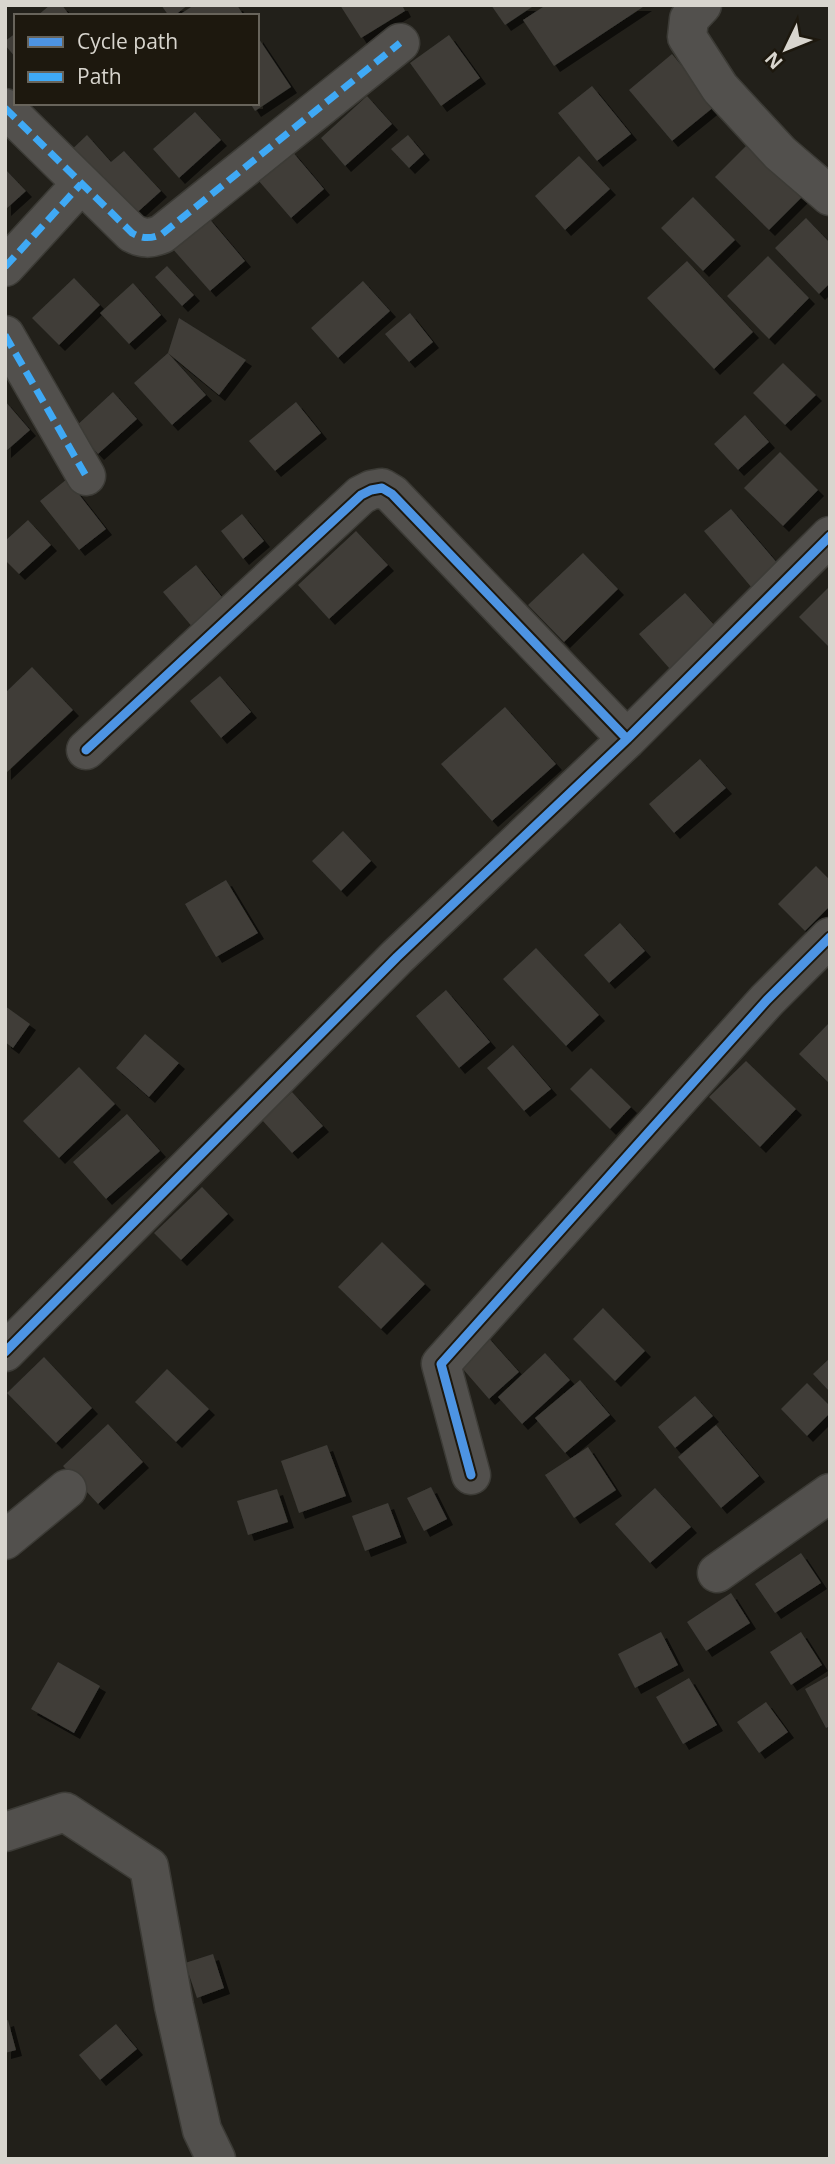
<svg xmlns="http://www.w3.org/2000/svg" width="835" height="2164" viewBox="0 0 835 2164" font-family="'Open Sans',sans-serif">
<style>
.building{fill:#3f3d38;filter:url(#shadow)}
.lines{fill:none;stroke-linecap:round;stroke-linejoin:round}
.minor-casing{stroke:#3c3b36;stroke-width:41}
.minor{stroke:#52504d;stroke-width:38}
.quiet{stroke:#3fa9f5;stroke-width:7;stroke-dasharray:14 7;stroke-linecap:butt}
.cycleway-casing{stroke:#1d180e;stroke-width:13}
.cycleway{stroke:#4d94e3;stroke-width:9}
</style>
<defs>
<filter id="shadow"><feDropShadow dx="6" dy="6" stdDeviation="0" flood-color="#0009"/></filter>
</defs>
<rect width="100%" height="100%" fill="#22201a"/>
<path class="building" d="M50,5H62L70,16H37Z
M161,5H188L174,16H169Z
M194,5H237L244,16H184L182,13Z
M340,5H402L405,11L361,38Z
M491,5H535L505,25Z
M546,5H646L554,66L523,20Z
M16,33V58L5,45V41Z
M449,35L480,78L441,106L410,63Z
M257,36L291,87L255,111L250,103H257Z
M672,54L715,106L672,141L629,90Z
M592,86L631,134L597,161L558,113Z
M367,96L392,124L345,166L321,138Z
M195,112L221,140L179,178L153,149Z
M87,135L111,162L124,151L161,191L130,219L64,157Z
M408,135L424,154L409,168L391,149Z
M751,141L805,194L769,230L715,177Z
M291,150L324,189L291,218L258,180Z
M579,156L610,189L565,230L535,196Z
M5,169L26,191L5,210Z
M693,197L735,240L703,271L661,228Z
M207,216L245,261L210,291L171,247Z
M806,218L830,243V283L819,294L775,248Z
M768,256L809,298L769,339L727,296Z
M687,261L753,332L714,369L647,298Z
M167,266L194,295L182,306L155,277Z
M74,278L100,305L59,345L32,318Z
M363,281L390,311L338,358L311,328Z
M133,283L161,315L129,344L100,313Z
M410,313L433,342L409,362L385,334Z
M179,318L246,360L219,395L168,353L206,395L172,425L134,383L168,353Z
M783,363L816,395L785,425L753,393Z
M113,392L137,419L98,454L74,428Z
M5,401L30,430L5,452Z
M296,402L321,433L275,471L249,441Z
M745,415L769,442L738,470L714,444Z
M780,452L818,490L783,526L744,488Z
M67,479L106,529L79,550L40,501Z
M731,509L779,565L752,588L704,531Z
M242,514L264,541L243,559L221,531Z
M28,520L51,545L19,574L5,560V541Z
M356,531L388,565L329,619L298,585Z
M583,553L618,589L564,642L528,605Z
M196,565L226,602L194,629L163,592Z
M830,586V648L799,617Z
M685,593L716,627L670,669L639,634Z
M32,667L73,710L5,774V693Z
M220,676L251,712L221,738L190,701Z
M505,707L556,764L492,821L441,764Z
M700,759L726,788L674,833L649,804Z
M343,831L371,861L341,891L312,861Z
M816,866L830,880V906L805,931L778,904Z
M226,880L258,933L216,957L185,904Z
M620,923L645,951L609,983L584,955Z
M536,948L599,1015L566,1046L503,979Z
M446,990L490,1042L459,1068L416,1016Z
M5,1006L30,1024L13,1048L5,1042Z
M830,1022V1084L799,1054Z
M145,1034L179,1063L149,1097L116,1068Z
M513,1045L551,1089L524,1111L487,1068Z
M746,1061L796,1109L760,1147L709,1097Z
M79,1067L115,1104L59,1158L23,1121Z
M591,1068L631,1107L610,1129L570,1089Z
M292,1092L323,1126L292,1153L262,1120Z
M127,1114L160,1151L106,1199L73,1162Z
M202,1187L228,1214L181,1260L154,1233Z
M382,1242L425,1284L381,1329L338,1287Z
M603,1308L645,1351L615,1381L573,1339Z
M486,1335L519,1372L489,1399L456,1361Z
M545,1353L570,1380L522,1424L498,1397Z
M44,1357L92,1408L56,1443L7,1393Z
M830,1358V1392L813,1374Z
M167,1369L209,1409L176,1442L135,1402Z
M580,1380L610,1415L565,1453L535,1418Z
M807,1383L830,1406V1413L807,1436L781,1409Z
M695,1396L713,1416L675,1448L658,1427Z
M108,1424L143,1462L98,1504L63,1466Z
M716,1425L759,1476L721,1508L678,1457Z
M327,1445L346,1496L299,1513L281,1461Z
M588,1447L616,1490L574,1518L545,1475Z
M431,1487L447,1519L424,1531L407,1498Z
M655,1488L691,1527L650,1563L615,1524Z
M277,1489L288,1522L248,1535L237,1501Z
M388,1503L401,1537L365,1551L352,1516Z
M801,1553L821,1583L775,1613L755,1584Z
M731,1593L750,1623L706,1651L687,1622Z
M661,1632L678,1665L635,1688L618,1654Z
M801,1632L822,1665L791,1685L770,1652Z
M58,1662L100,1686L74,1733L31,1709Z
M830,1675V1726L826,1728L805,1689Z
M689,1678L717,1725L683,1744L656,1697Z
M766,1702L788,1732L759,1753L737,1722Z
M213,1954L224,1988L197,1998L185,1963Z
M8,2020L16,2050L5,2053V2021Z
M116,2024L137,2049L100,2080L79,2055Z"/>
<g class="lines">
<g class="minor-casing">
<path id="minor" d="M702,5L689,19L687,37L720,88L780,153L830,196
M5,108L132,233C143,239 150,239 162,234L400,43
M5,267L81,184
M5,335L86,476
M86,750L361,495L371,490L382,488L392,494L627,739
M5,1352L397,957L627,739L830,536
M471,1475L441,1364L767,1000L830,937
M5,1540L67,1489
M717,1573L830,1493
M5,1832L65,1812L149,1867L174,2006L202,2130L216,2159"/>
</g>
<use href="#minor" class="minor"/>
<path class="quiet" d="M5,108L132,233C143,239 150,239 162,234L400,43
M5,267L81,184
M5,335L86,476"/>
<g class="cycleway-casing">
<path id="cycleway" d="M86,750L361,495L371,490L382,488L392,494L627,739
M5,1352L397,957L627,739L830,536
M471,1475L441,1364L767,1000L830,937"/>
</g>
<use href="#cycleway" class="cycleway"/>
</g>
<rect width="835" height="2164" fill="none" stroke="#d8d5ce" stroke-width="14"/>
<rect x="14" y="14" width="245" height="91" fill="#1d180e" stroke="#68645b" stroke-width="2"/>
<rect x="28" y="37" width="35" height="10" fill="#4d94e3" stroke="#68645b" stroke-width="2"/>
<text x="77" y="49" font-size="21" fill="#d8d5ce">Cycle path</text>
<rect x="28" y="72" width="35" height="10" fill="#3fa9f5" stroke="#68645b" stroke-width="2"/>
<text x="77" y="84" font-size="21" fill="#d8d5ce">Path</text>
<g transform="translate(786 49) rotate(227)" stroke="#1d180e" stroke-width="5" paint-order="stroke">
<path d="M0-5L12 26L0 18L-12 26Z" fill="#d8d5ce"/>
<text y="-10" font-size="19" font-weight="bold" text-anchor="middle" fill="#d8d5ce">N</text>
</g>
</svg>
